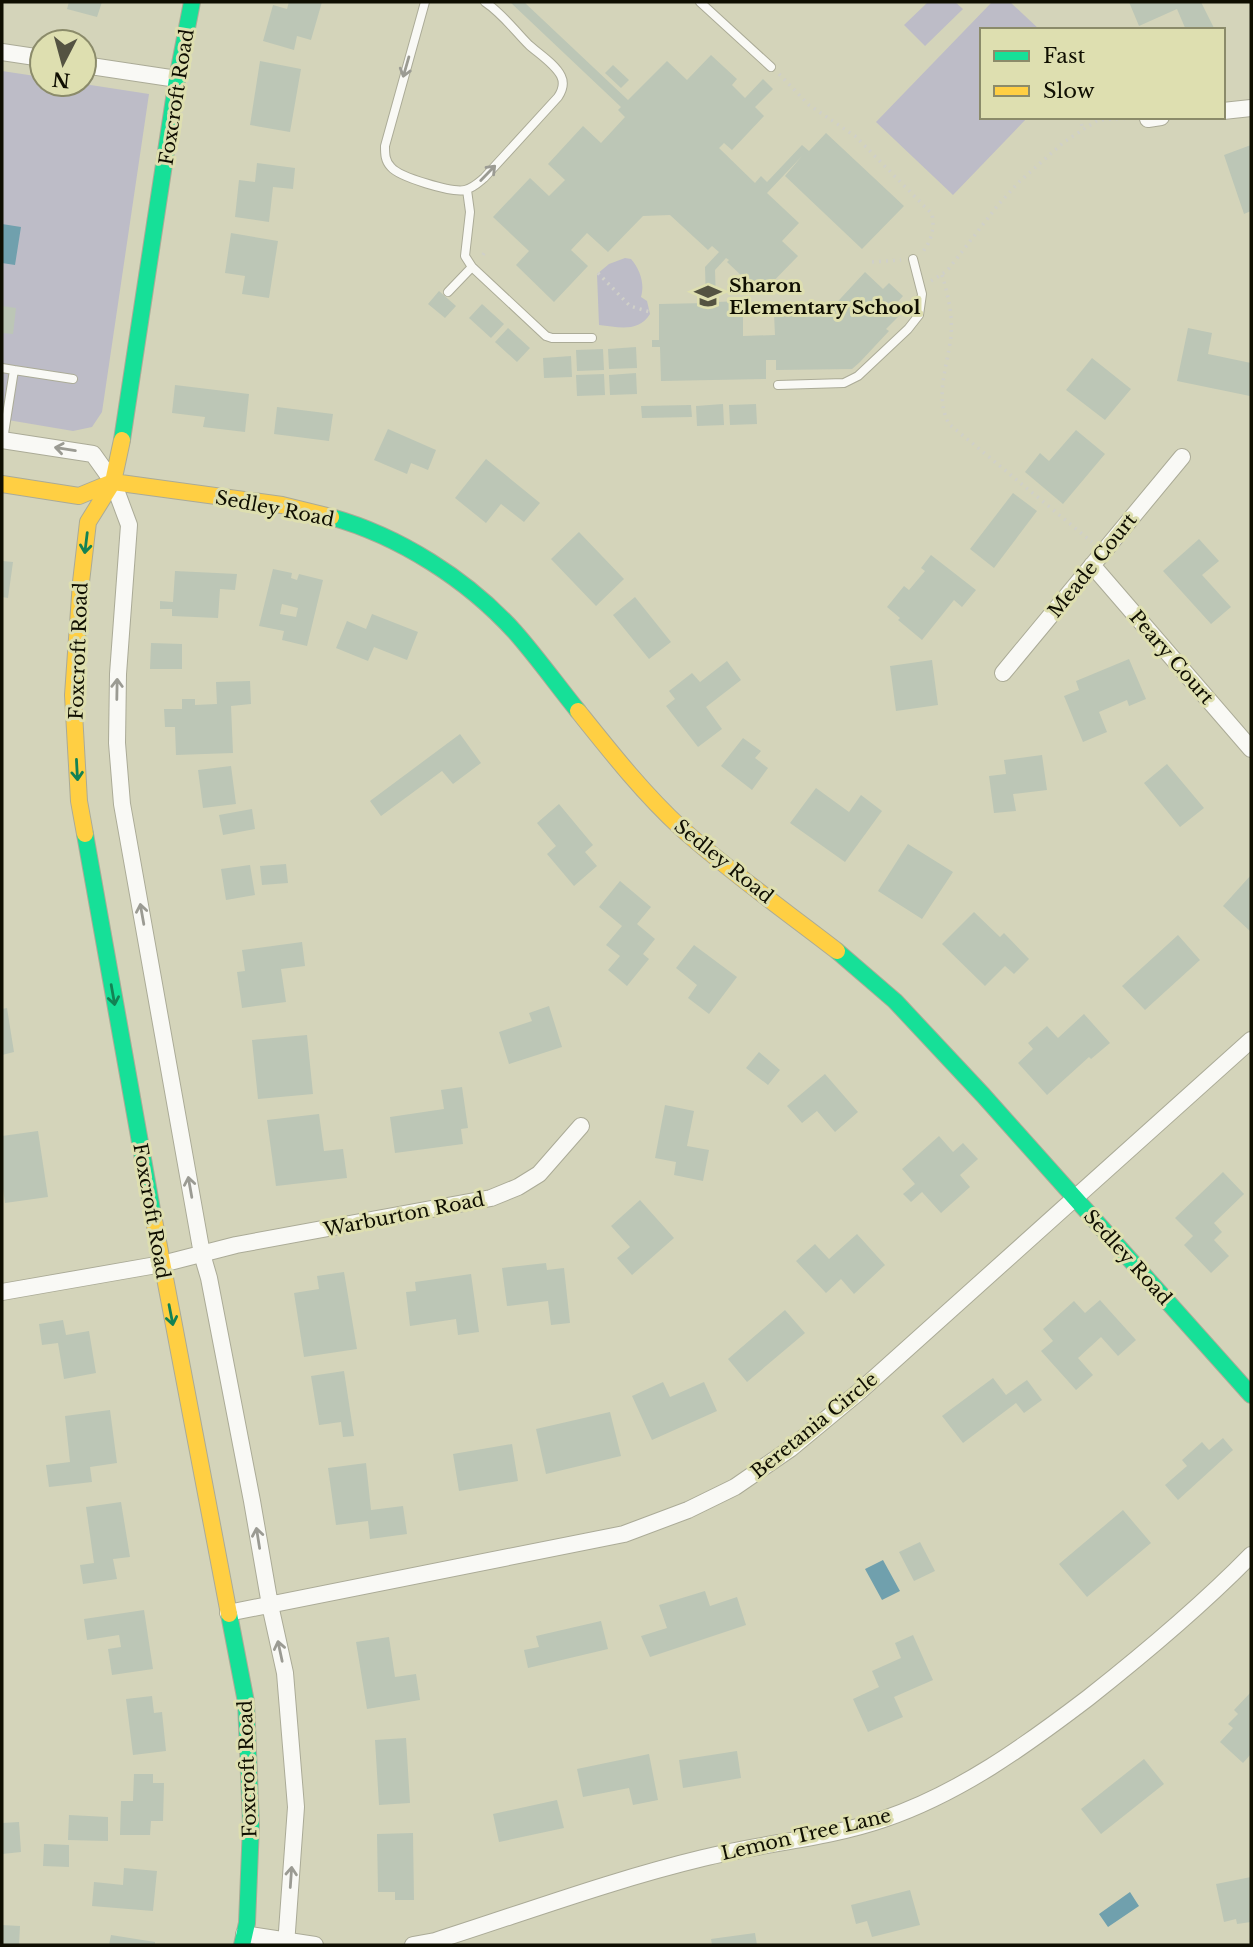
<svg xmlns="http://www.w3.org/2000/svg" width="1253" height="1947" viewBox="0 0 1253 1947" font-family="'Libre Baskerville',serif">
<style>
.green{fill:#bdbcc7}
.water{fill:#70a0ad}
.building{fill:#bcc6b6;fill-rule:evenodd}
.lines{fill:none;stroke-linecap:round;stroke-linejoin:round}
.lane-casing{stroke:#abab97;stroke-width:10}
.street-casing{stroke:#abab97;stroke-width:18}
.fast-casing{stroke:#abab97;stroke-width:18}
.slow-casing{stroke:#abab97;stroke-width:18}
.path{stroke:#d0d0c8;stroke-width:3.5;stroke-dasharray:2 5;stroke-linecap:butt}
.lane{stroke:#f9f9f5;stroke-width:8}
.street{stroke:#f9f9f5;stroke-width:16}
.fast{stroke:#16e098;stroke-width:16}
.slow{stroke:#ffcf43;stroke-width:16}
.oneway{stroke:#9b9b93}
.oneway2{stroke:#138254}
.labels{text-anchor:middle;stroke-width:6;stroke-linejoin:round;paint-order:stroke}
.street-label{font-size:19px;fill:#0f0e01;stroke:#dedfb0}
.poi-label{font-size:19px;font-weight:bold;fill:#0f0e01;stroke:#dedfb0;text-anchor:start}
</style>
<rect width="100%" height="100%" fill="#d4d4ba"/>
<path class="green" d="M928,2H955L963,9L925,46L904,25Z
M992,2H1010L1040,30H982V117H1028L953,195L876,122Z
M2,71L42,77V84H84L149,94L102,412L92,427L73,431L2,419Z
M625,258L631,259C640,269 645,284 641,297L647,301L650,314C638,333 618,327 599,325L597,274L609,264Z"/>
<path class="water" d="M2,224L21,227L15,265L2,263Z
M883,1560L900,1591L882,1600L865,1569Z
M1130,1892L1139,1906L1108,1927L1099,1914Z"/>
<path class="building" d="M69,2H102L97,17L67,9Z
M289,2H322L311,40L297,36L294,50L263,41L273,5L287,9Z
M510,2H524L628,100L667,61L687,80L711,55L737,79L732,85L745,98L763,79L773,89L755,107L764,116L732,150L724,143L719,148L755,183L761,176L767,182L802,145L809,151L826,133L904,206L862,249L785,176L802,156L767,193L799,223L782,241L798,256L761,294L727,262L729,260L726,258L715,270L716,302L743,301V336L775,335L774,313L829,311L865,272L883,289L889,283L903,296L896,304L904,311L886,329L889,331L860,362L852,369L776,370V360H766V379L661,381L660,347H652V340H659V304L706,303L705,267L719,252L712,246L708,250L670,215L643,216L608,252L587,233L571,250L588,266L554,302L516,265L529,251L493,217L530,178L549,196L565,180L548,164L583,126L601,143L625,117L618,110L621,107Z
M1129,2H1201L1215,30H1186L1177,9L1139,26Z
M260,61L301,69L290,132L250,125Z
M613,65L629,80L621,88L605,73Z
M1251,145V211L1244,214L1224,155Z
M257,163L295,168L293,189L273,187L269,222L235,217L239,180L255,182Z
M231,233L278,241L269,298L242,294L245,276L225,273Z
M439,291L456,306L445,318L428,304Z
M482,304L504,324L491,338L469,318Z
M2,306L16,308L13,334L2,333Z
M508,328L530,348L517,362L495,342Z
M1188,328L1212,333L1208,354L1251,363L1250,396L1177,381Z
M636,347L637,368L609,369L608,349Z
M603,349L604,370L577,371L576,350Z
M571,356L572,377L544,378L543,358Z
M1092,358L1131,389L1105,420L1066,390Z
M636,373L637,394L610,395L609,375Z
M604,374L605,395L577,396L576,375Z
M175,385L249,394L245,432L203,427L205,417L172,413Z
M723,404L724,425L697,426L696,406Z
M756,404L757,424L730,425L729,405Z
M691,405L692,417L642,418L641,406Z
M277,407L333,414L329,441L274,434Z
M388,429L436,450L428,470L411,463L407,474L374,460Z
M1076,430L1105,454L1063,504L1025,472L1040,453L1049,461Z
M486,459L540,503L524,522L501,504L486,523L455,498Z
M1013,493L1037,511L994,568L970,549Z
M579,532L624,579L596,606L551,559Z
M1199,539L1219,561L1202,575L1231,607L1211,624L1163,571Z
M931,555L976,590L962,607L954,600L922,640L898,620L900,618L887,607L904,586L909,590L925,571L921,568Z
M2,561L13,562L8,598L2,597Z
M273,569L292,573L291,578L297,580L299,574L323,580L307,646L282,640L284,631L259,626ZM282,604L298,608L296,617L280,614Z
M175,571L237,574L235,590L220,589L218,618L172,616V609H160V601L173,602Z
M635,597L671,642L649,659L613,615Z
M372,614L418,632L407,660L374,647L368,661L336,648L347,621L366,629Z
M151,643L182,644V669H150Z
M1129,659L1146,699L1129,706L1127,700L1099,712L1107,732L1083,742L1064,696L1079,690L1076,681Z
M932,660L938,705L896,711L890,666Z
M727,661L741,680L706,707L722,729L698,747L666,706L675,699L669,691L692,673L700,682Z
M250,681L251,704L231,706L233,753L176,755L175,727H165L164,709H182V699H195V705L217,704L216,682Z
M460,734L481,763L453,784L442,771L381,816L370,801Z
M743,738L761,751L755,758L768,768L752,790L721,766Z
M1042,755L1047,790L1013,794L1016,811L994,813L989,776L1006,774L1004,760Z
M1167,764L1204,808L1180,827L1144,783Z
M231,766L236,804L203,808L198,770Z
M816,788L849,812L861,795L882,811L845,862L790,823Z
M559,804L593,845L585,852L597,866L574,886L547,854L556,846L537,823Z
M252,809L255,829L223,835L219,815Z
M908,844L953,872L922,919L878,891Z
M286,864L288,883L262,885L260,866Z
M250,865L255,895L226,900L221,869Z
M1251,875V932L1223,906Z
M620,881L651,907L637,924L655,939L643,954L649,959L627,986L608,970L620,956L606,945L622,926L599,907Z
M974,912L1000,937L1004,933L1029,959L1014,974L1005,966L985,986L942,944Z
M1178,935L1200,960L1145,1010L1122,986Z
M302,942L305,966L281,969L286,1002L242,1008L237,972L245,971L242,950Z
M694,945L737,977L709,1014L688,998L697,985L676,968Z
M549,1006L562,1047L509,1064L499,1032L532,1021L529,1013Z
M7,1008L14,1052L2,1055V1009Z
M1084,1014L1110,1043L1091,1059L1089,1057L1047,1095L1018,1063L1033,1049L1028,1043L1047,1026L1058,1038Z
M307,1035L313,1094L258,1099L252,1040Z
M759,1052L780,1070L768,1085L746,1068Z
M825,1074L858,1112L835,1132L817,1111L802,1123L787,1106Z
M462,1087L468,1128L461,1129L463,1144L395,1153L390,1117L444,1109L441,1090Z
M665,1105L694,1111L687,1146L709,1150L703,1181L674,1175L676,1162L655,1158Z
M319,1114L324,1151L343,1149L347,1178L276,1186L267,1120Z
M38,1131L48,1197L5,1203L2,1181V1136Z
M939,1136L953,1152L963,1143L978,1159L960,1175L970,1187L941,1213L922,1192L911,1202L903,1194L915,1184L902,1169Z
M1223,1172L1244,1194L1214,1223L1222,1232L1214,1240L1229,1256L1211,1273L1184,1245L1193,1236L1175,1218Z
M640,1200L674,1238L632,1275L617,1258L630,1247L611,1226Z
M857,1234L885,1265L854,1294L841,1279L826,1293L796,1261L815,1244L829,1259Z
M546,1263L547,1270L564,1268L570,1323L551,1325L548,1301L507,1306L502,1268Z
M344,1272L357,1349L304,1357L294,1293L319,1289L317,1276Z
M471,1274L479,1332L458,1335L456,1319L410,1326L406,1292L416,1291L415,1282Z
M1100,1300L1136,1340L1118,1356L1101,1337L1078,1358L1093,1375L1076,1390L1041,1351L1053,1341L1043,1329L1074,1301L1085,1313Z
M785,1310L805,1333L747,1382L728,1359Z
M63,1320L66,1335L89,1331L96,1373L64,1379L58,1343L42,1345L39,1324Z
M344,1371L354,1436L343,1437L341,1422L319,1425L311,1376Z
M993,1378L1006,1395L1027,1380L1042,1400L1024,1413L1016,1403L963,1443L942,1416Z
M663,1382L670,1397L704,1382L717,1411L652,1440L632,1396Z
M110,1410L117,1463L90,1467L92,1482L49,1487L46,1465L70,1462L65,1416Z
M610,1412L621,1456L546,1474L536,1429Z
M1223,1438L1233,1450L1178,1500L1165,1485L1187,1466L1182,1460L1202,1442L1209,1450Z
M512,1444L518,1481L459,1491L453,1454Z
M366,1463L371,1510L403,1506L407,1534L370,1539L368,1521L336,1525L328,1468Z
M121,1502L130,1557L113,1559L117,1579L83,1584L80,1565L94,1563L86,1507Z
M1123,1510L1151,1543L1087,1597L1059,1564Z
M920,1542L935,1571L914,1581L899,1552Z
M705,1591L710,1606L737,1597L746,1625L650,1657L641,1636L667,1628L659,1605Z
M144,1610L153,1669L112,1675L108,1649L121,1647L119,1635L87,1640L84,1619Z
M601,1621L608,1649L528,1668L524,1650L539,1647L536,1636Z
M913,1635L933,1680L894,1697L903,1717L868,1732L853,1699L879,1687L872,1671L901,1658L895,1643Z
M389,1637L395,1677L416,1674L420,1700L367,1709L356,1642Z
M1251,1692V1754L1243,1763L1220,1742L1233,1728L1228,1724L1238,1714L1234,1710Z
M152,1696L154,1713L162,1712L166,1751L133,1755L126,1699Z
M406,1738L410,1803L379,1805L375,1740Z
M737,1751L741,1778L683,1788L679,1760Z
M649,1754L658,1800L633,1805L629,1788L583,1797L577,1769Z
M1144,1759L1164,1784L1101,1834L1081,1809Z
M134,1774H153V1783H164L163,1821H151L150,1835H120L121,1801H133Z
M557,1800L564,1828L499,1842L493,1814Z
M69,1815L108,1817V1841L68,1840Z
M19,1822L21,1852L2,1854V1823Z
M413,1833L414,1900H395V1892H378L377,1834Z
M44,1844L69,1845V1867L43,1866Z
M124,1868L157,1871L153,1911L92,1906L94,1882L123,1885Z
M1251,1877V1922L1237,1924L1236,1919L1224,1922L1216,1884Z
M910,1890L920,1925L872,1937L867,1921L856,1924L851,1905Z
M2,1925L20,1926L19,1945H2Z
M755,1933L757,1945H712L711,1939Z
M111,1935L155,1942V1945H109Z"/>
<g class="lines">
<g class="lane-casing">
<path id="lane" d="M425,2L385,146C385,154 385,161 391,167C399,177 452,193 465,190C473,188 478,183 484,178L558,97C562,91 565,84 561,76C555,64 539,54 529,45C514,30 503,14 485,2
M700,2L771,67
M467,190L470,212L465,256L472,267L546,336L552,338H592
M448,292L472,267
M2,368L14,370
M778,385L844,383L858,376L908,329L919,315L922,294L913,259
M3,440L14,370L73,379"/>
</g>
<g class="street-casing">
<path id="street" d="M2,52L42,58
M84,65L177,79
M1223,111L1251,108
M1148,119L1161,117
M2,440L93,454L113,482L129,525L118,674L117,743L122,804L202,1254L209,1278L252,1501L270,1605L285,1673L296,1807L286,1945
M1092,565L1251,749
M1003,673L1182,457
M2,1292L162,1264L236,1245L491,1198L518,1187L539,1174L581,1126
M228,1613L624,1534L688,1510L735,1487L790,1449L860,1391L1251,1040
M244,1934L315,1945
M413,1945L435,1941C523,1913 612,1880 703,1858C762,1843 826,1839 884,1819C960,1793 1025,1746 1088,1698C1145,1653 1200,1607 1251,1555"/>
</g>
<g class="fast-casing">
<path id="fast" d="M122,440L177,79L192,2
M331,517C399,536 467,579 515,632C537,657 557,685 578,711
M85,834L153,1215
M837,951L895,1001L983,1095L1251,1395
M229,1614L246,1702L251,1825L247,1923L242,1945"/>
</g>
<g class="slow-casing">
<path id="slow" d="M2,484L79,496L113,482L282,505L331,517
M578,711C610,751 643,793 681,828C730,872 784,910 837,951
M85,834L79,801L73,695L81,582L88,522L113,482L122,440
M153,1215L229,1614"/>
</g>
<path class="path" d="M779,74L809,105L855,136L932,214C935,228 931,243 921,254
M1081,117L1082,129
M483,255L485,252
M872,262L901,260
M598,273L630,306L650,312
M942,275C948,295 953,316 951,336C948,365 934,396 949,424L1092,542
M931,281L947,271L998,205L1020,181L1064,142L1098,120L1132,118"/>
<use href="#lane" class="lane"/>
<use href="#street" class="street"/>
<use href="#fast" class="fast"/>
<use href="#slow" class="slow"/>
</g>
<defs><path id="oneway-shaft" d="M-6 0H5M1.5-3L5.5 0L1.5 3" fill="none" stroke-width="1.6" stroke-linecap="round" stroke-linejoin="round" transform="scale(1.75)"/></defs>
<g class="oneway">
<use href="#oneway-shaft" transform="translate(406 67) rotate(106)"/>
<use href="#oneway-shaft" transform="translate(488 173) rotate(-46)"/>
<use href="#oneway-shaft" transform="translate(65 449) rotate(-171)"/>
<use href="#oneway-shaft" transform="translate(117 689) rotate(-89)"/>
<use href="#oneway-shaft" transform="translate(142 914) rotate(-100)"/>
<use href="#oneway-shaft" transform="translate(190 1187) rotate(-100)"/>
<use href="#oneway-shaft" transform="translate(258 1538) rotate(-99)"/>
<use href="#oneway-shaft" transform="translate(280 1651) rotate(-102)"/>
<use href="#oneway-shaft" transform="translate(291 1877) rotate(-86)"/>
</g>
<g class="oneway2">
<use href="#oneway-shaft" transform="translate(86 543) rotate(97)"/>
<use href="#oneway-shaft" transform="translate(77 770) rotate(87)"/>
<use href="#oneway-shaft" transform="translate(113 995) rotate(80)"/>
<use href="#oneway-shaft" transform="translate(171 1315) rotate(79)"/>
</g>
<defs>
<g id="school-bare" transform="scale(2.1)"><path d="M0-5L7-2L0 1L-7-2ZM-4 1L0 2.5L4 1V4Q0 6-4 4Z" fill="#545342" stroke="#dedfb0" stroke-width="2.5" paint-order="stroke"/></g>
</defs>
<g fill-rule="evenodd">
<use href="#school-bare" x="708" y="296"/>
</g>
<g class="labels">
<g class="street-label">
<text transform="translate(176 97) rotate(-81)" y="7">Foxcroft Road</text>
<text transform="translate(275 508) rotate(11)" y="7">Sedley Road</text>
<text transform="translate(1092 565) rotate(-51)" y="7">Meade Court</text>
<text transform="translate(78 651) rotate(-88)" y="7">Foxcroft Road</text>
<text transform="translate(1172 657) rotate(49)" y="7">Peary Court</text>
<text transform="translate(724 861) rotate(39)" y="7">Sedley Road</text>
<text transform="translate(152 1211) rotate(80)" y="7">Foxcroft Road</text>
<text transform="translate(404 1214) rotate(-11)" y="7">Warburton Road</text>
<text transform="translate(1128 1257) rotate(48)" y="7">Sedley Road</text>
<text transform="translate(814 1425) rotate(-39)" y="7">Beretania Circle</text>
<text transform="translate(247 1769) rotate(-92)" y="7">Foxcroft Road</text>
<text transform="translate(806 1834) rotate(-13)" y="7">Lemon Tree Lane</text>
</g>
<g class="poi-label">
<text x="729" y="292">Sharon<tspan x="729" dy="22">Elementary School</tspan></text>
</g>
</g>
<rect width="1253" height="1947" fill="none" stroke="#0f0e01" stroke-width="7"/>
<rect x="980" y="28" width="245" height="91" fill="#dedfb0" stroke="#8b8b6a" stroke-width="2"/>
<rect x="994" y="51" width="35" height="10" fill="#16e098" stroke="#8b8b6a" stroke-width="2"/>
<text x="1043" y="63" font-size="21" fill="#0f0e01">Fast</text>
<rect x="994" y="86" width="35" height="10" fill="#ffcf43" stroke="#8b8b6a" stroke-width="2"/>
<text x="1043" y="98" font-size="21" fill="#0f0e01">Slow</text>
<g transform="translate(63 63) rotate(186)"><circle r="33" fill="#dedfb0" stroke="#8b8b6a" stroke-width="2"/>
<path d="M0-5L12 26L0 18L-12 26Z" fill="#545342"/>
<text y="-10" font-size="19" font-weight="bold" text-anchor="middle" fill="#0f0e01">N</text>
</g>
</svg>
